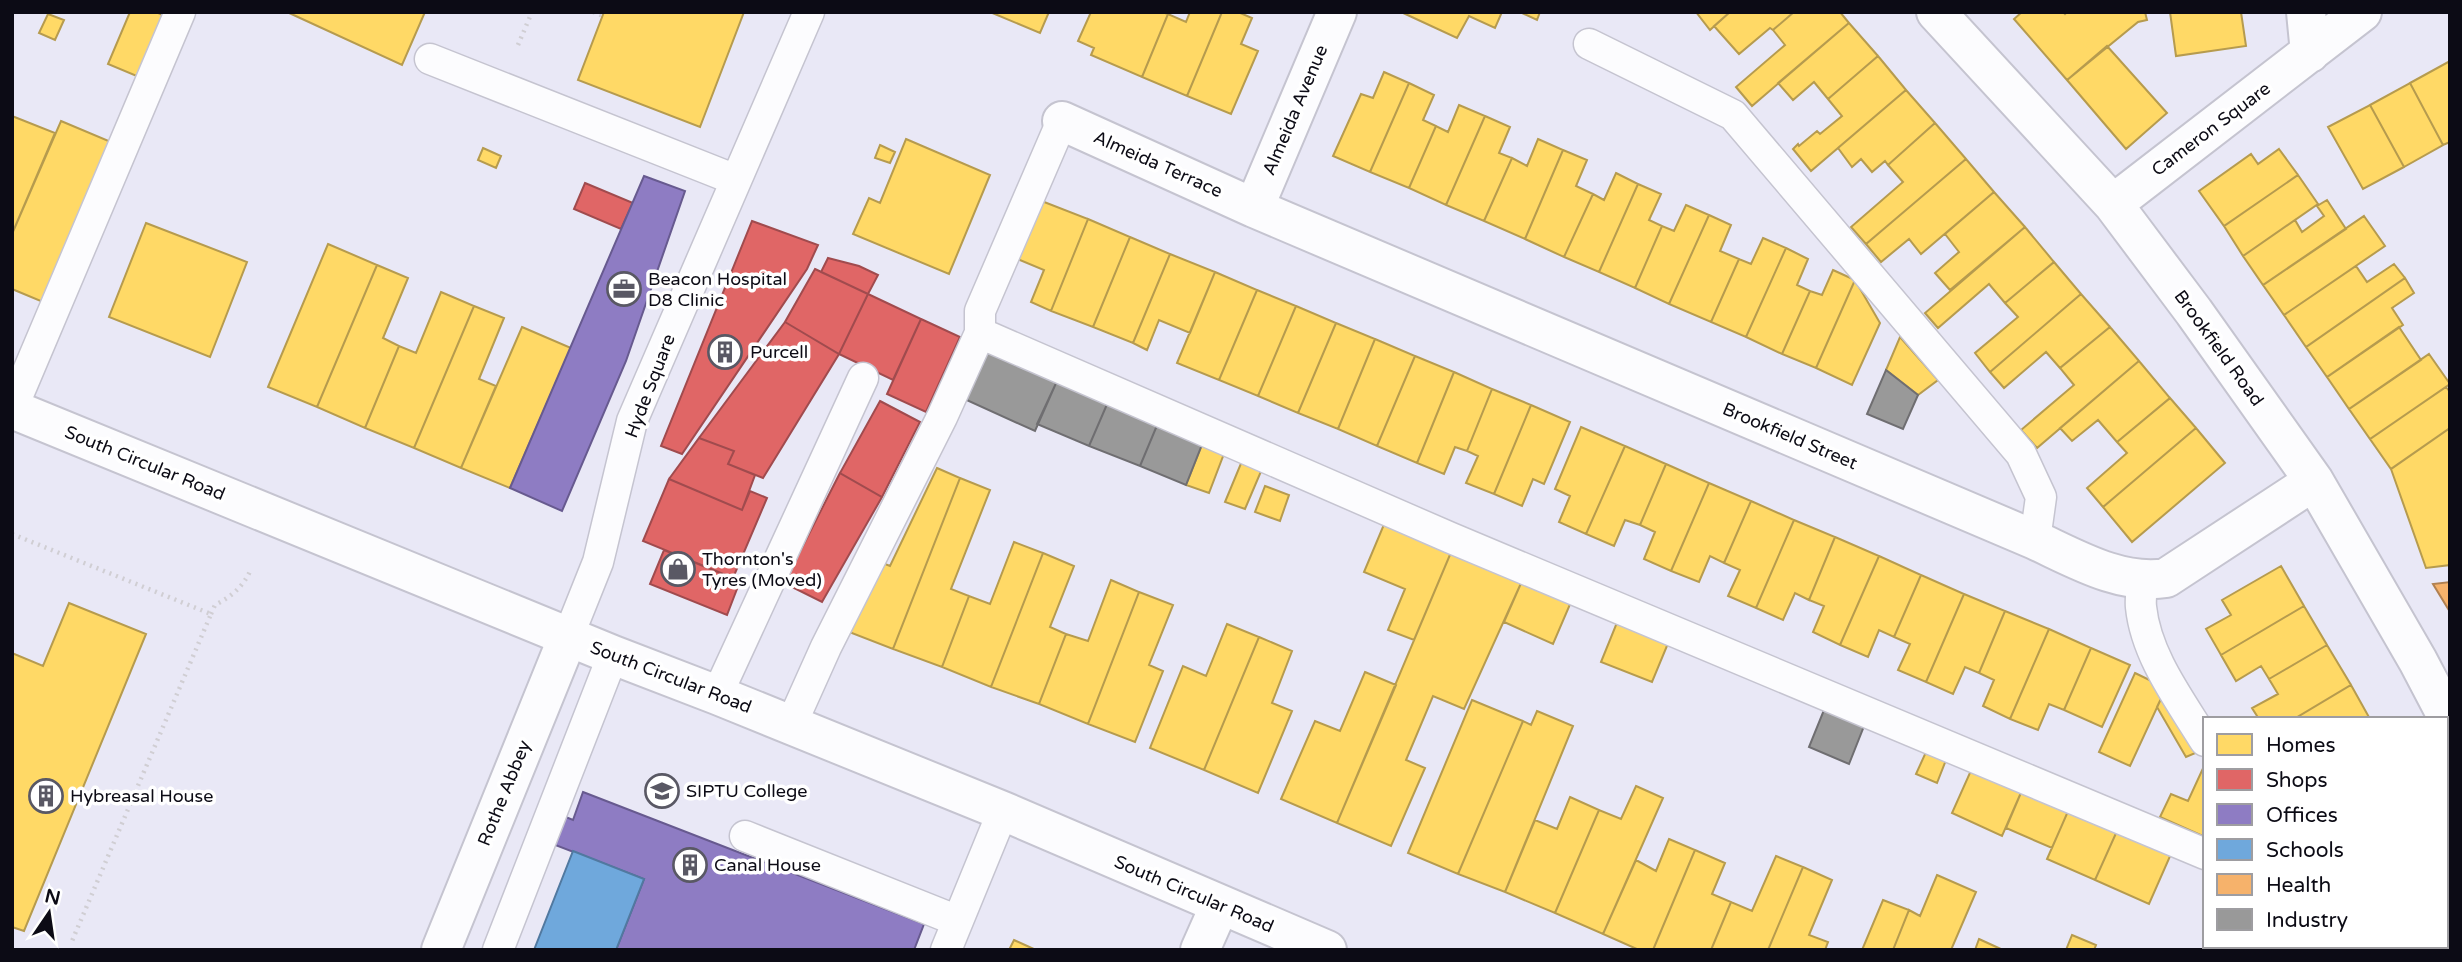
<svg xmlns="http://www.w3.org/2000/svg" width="2462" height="962" viewBox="0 0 2462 962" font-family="'Varela Round',sans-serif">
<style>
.homes{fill:#ffd966;stroke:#b69b4e;stroke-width:2}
.shops{fill:#e06666;stroke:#a04b4e;stroke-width:2}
.offices{fill:#8e7cc3;stroke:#675a8f;stroke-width:2}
.schools{fill:#6fa8dc;stroke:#5179a0;stroke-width:2}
.health{fill:#f6b26b;stroke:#b08051;stroke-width:2}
.industry{fill:#999;stroke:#6f6e71;stroke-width:2}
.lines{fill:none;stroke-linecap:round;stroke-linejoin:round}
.service-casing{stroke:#c5c4d0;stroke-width:33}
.minor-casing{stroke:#c5c4d0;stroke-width:42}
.secondary-casing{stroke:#c5c4d0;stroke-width:42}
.path{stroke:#d0ced3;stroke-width:4.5;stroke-dasharray:2 5;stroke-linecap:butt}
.service{stroke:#fcfcfe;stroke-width:30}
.minor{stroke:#fcfcfe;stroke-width:38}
.secondary{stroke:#fcfcfe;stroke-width:38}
.labels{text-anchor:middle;stroke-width:7;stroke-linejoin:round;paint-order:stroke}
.street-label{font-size:18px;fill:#0c0b15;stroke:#fff}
.poi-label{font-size:18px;fill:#0c0b15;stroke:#fff;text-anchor:start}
</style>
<rect width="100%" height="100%" fill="#e9e8f6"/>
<path class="homes" d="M130,12H156L165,16L139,77L108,64Z
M287,12H425L402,65Z
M604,12H744L700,127L578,80Z
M990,12H1049L1040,33Z
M1091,12H1162L1168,14L1142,77L1091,55L1094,48L1078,41Z
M1190,12H1222L1187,96L1142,77L1168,14L1186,22Z
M1222,12H1238L1252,18L1241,44L1258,51L1231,114L1187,96Z
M1401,12H1502L1495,28L1469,16L1457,38Z
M1520,12H1540L1537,20Z
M1696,12H1730L1710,30Z
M1730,12H1794L1773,30L1770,28L1739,54L1714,26Z
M1794,12H1840L1849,23L1752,106L1736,87L1785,45L1773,30Z
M2022,12H2063L2065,14L2067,12H2145L2147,20L2138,22L2067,80L2014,19Z
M2170,12H2241L2246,46L2176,56Z
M48,14L64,20L55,40L39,33Z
M1849,23L1878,56L1828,99L1814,82L1793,100L1778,83Z
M2107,46L2167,113L2126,149L2067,80Z
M1878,56L1906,90L1811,171L1793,149L1798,144L1799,146L1817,131L1820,134L1842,116L1828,99Z
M2450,61V142L2443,145L2410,83Z
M1384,72L1409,83L1370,172L1333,156L1361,94L1373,98Z
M1409,83L1434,95L1423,120L1436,126L1409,188L1370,172Z
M2410,83L2443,145L2404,167L2370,105Z
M1906,90L1935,123L1888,165L1885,161L1872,172L1861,159L1852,167L1838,148Z
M1459,105L1485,116L1446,205L1409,188L1436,126L1448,132Z
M2370,105L2404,167L2363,189L2328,127Z
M12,116L55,133L12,234Z
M1485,116L1510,127L1499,153L1512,158L1484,221L1446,205Z
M61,121L111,142L43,302L12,289V234Z
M1935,123L1966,159L1866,244L1851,227L1903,182L1888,165Z
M906,139L990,175L949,274L853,234L869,198L880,203Z
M1538,139L1563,150L1525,239L1484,221L1512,158L1527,166Z
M880,145L895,152L890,163L875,158Z
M483,148L501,156L496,168L478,160Z
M2279,149L2298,175L2224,226L2199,191L2251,154L2258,164Z
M1563,150L1587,160L1576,186L1593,194L1564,257L1525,239Z
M1966,159L1994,192L1921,254L1909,239L1881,262L1866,244Z
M1616,173L1638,184L1599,272L1564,257L1593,194L1604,200Z
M2298,175L2318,204L2243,256L2224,226Z
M1638,184L1661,194L1649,220L1662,226L1635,288L1599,272Z
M1994,192L2025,227L1950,290L1935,273L1959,252L1945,234Z
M1039,200L1088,219L1051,311L1031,302L1044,270L1015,258Z
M2327,200L2346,229L2263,285L2243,256L2295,220L2302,232L2324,216L2317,206Z
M1686,205L1709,215L1669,304L1635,288L1662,226L1674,231Z
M1709,215L1731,225L1720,251L1739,259L1711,322L1669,304Z
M2364,216L2385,246L2284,315L2263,285Z
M1088,219L1130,237L1093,327L1051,311Z
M146,223L247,262L210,357L109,317Z
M2025,227L2054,262L2005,303L1989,284L1938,328L1925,313Z
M1130,237L1170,254L1133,343L1093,327Z
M1763,238L1786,248L1746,337L1711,322L1739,259L1751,264Z
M328,244L377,265L317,407L268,387Z
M1786,248L1808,259L1797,285L1810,291L1782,354L1746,337Z
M1170,254L1215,272L1190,333L1159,320L1147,350L1133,343Z
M2054,262L2081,294L1990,372L1975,353L2018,317L2005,303Z
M2394,264L2405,278L2306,347L2284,315L2356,266L2367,282Z
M377,265L408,278L383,338L399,346L365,428L317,407Z
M1833,270L1855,280L1816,368L1782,354L1810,291L1822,295Z
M1215,272L1257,290L1219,380L1177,363Z
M2405,278L2414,293L2392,308L2403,325L2327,377L2306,347Z
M1855,280L1880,323L1852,385L1816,368Z
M1257,290L1296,306L1258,396L1219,380Z
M441,292L474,306L414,448L365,428L399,346L416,353Z
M2081,294L2110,327L2060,368L2046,352L2004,388L1990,372Z
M474,306L504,318L479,379L496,386L461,468L414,448Z
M1296,306L1336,323L1298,413L1258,396Z
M1336,323L1375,339L1338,429L1298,413Z
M522,327L571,348L510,488L461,468Z
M2110,327L2139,361L2037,448L2021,430L2074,385L2060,368Z
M2399,327L2421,360L2349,409L2327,377Z
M1900,337L1938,380L1918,395L1886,370Z
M1375,339L1415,356L1377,446L1338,429Z
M2429,354L2450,384L2370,439L2349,409Z
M1415,356L1454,372L1417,463L1377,446Z
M2139,361L2170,398L2117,442L2098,420L2072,441L2060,428Z
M1454,372L1492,389L1467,451L1455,447L1444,474L1417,463Z
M2446,387L2450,392V428L2391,469L2370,439Z
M1492,389L1531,405L1494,494L1466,483L1478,456L1467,451Z
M2170,398L2196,428L2103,507L2087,488L2127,453L2117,442Z
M1531,405L1570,422L1544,484L1533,479L1522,506L1494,494Z
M1581,427L1625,446L1586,534L1559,522L1570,496L1555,489Z
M2196,428L2225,463L2132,542L2103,507Z
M2450,428V565L2426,568L2391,469Z
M1203,442L1225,451L1209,493L1186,485Z
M1625,446L1666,464L1640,525L1625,520L1614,546L1586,534Z
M1242,461L1262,469L1245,509L1225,502Z
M1666,464L1709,483L1671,571L1644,559L1655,532L1640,525Z
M937,468L960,478L893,649L844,630L880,562L890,566Z
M960,478L990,490L951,589L969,596L942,667L893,649Z
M1709,483L1751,501L1724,563L1710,556L1699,582L1671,571Z
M1265,486L1289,495L1280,521L1255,512Z
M1751,501L1794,520L1756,608L1728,596L1740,570L1724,563Z
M1794,520L1835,537L1809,600L1795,593L1783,620L1756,608Z
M1385,522L1452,550L1414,640L1388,630L1405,589L1364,572Z
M1835,537L1879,556L1840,645L1813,632L1824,606L1809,600Z
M1014,542L1043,553L991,687L942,667L969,596L990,604Z
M1452,550L1522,581L1464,709L1433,696L1406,760L1425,768L1391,846L1337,823Z
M1043,553L1074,566L1050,627L1066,634L1039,704L991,687Z
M1879,556L1921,575L1894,637L1879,630L1868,657L1840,645Z
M2281,566L2304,606L2221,655L2206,629L2231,615L2222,600Z
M1921,575L1964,594L1926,682L1898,670L1910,644L1894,637Z
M1111,580L1139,592L1088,724L1039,704L1066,634L1088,641Z
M1522,581L1571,602L1553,644L1504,622Z
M1139,592L1173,605L1149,665L1163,671L1135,742L1088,724Z
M1964,594L2005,611L1979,673L1965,667L1953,694L1926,682Z
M69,603L146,634L24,931L12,927V653L43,666Z
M2304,606L2327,645L2269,679L2261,666L2236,681L2221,655Z
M2005,611L2049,629L2010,719L1983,706L1994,680L1979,673Z
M1618,620L1669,641L1652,682L1601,662Z
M1227,624L1259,637L1204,770L1150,748L1183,666L1206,676Z
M2049,629L2091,648L2064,710L2049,704L2038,730L2010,719Z
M1259,637L1292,651L1272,703L1292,711L1258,793L1204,770Z
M2327,645L2351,685L2294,719H2259L2252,708L2278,694L2269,679Z
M2091,648L2130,665L2102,727L2064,710Z
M1365,672L1396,685L1337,823L1281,799L1315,721L1340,731Z
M2135,673L2166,688L2130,766L2099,752Z
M2351,685L2370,719H2294Z
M2166,688L2200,751L2186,757L2157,707Z
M1472,700L1523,721L1458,874L1408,853Z
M1537,711L1573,726L1505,892L1458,874L1523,721L1531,725Z
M1926,752L1946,760L1937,783L1916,774Z
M2205,764V837L2160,817L2171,794L2188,801Z
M1973,766L2023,788L2002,836L1952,813Z
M1636,786L1663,798L1603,934L1555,913L1599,810L1621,819Z
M2023,788L2069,809L2052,848L2006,828Z
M1570,797L1599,810L1555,913L1505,892L1535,820L1557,829Z
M2069,809L2117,831L2095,880L2047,859Z
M2117,831L2171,854L2149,904L2095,880Z
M1669,839L1695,850L1653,950H1639L1603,934L1636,860L1656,871Z
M2446,846L2450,853V887L2446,889Z
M1695,850L1725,863L1712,894L1731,902L1711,950H1653Z
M1776,856L1803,867L1768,950H1711L1731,902L1752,911Z
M1803,867L1832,880L1809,935L1828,942L1825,950H1768Z
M1937,875L1976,892L1951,950H1893L1909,910L1920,916Z
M2450,887V919L2446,913V889Z
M1883,900L1909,910L1893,950H1862Z
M2072,935L2096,945L2094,950H2066Z
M1979,939L2003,950H1975Z
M1014,940L1036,950H1009Z
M2240,946H2297L2296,950H2247Z
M2361,946H2393L2402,950H2360Z"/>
<path class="shops" d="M585,183L633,203L621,229L574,209Z
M752,221L818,245L807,269L682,454L661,446Z
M828,258L859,266L878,275L868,294L821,272Z
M815,269L868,294L839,354L785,322Z
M868,294L921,319L893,380L839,354Z
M921,319L960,337L926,412L887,394Z
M785,322L839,354L763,478L728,464L734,451L699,438Z
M880,401L920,422L882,497L840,473Z
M699,438L734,451L728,464L755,475L742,510L669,479Z
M840,473L882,497L822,602L784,583Z
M669,479L742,510L750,491L767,498L733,578L643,541Z
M664,550L740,581L727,615L650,584Z"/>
<path class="offices" d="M644,176L685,191L626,361L562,511L510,488Z
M583,792L924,924L914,950H616L644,879L550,843L561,815L573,820Z"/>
<path class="schools" d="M573,851L644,879L616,950H534Z"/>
<path class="health" d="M2450,582V612L2433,584Z"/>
<path class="industry" d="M982,347L1057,381L1035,431L960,397Z
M1886,370L1918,395L1903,429L1867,414Z
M1057,381L1108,402L1089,446L1037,424Z
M1108,402L1158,423L1140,466L1089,446Z
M1158,423L1203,442L1186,485L1140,466Z
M1826,705L1866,721L1849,764L1809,747Z"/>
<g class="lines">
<g class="service-casing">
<path id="service" d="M1589,44L1733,115L2021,454L2041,497L2035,540
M430,59L736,180
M980,333L1451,538L2205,854
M12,409L180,12
M2143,580C2142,589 2140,598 2141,607C2146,656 2180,700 2205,741
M568,637L598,562L632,421L809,12
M717,695L863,378
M791,725L826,647L942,417L980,333V311L1062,121
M745,836L958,921
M2434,946L2443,950
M498,950L613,655
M946,950L1003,811"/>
</g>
<g class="minor-casing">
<path id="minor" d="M1936,12L2113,204L2194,312L2314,481L2418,661L2450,722
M2306,12L2310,53
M1062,121L1254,208L2035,540C2076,559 2120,585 2166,578L2314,481
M2113,204L2362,12
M1254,208L1337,12
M441,950L568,637
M1200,950L1220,905"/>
</g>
<g class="secondary-casing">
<path id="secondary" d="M12,409L613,655L717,695L1003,811L1327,950"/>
</g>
<path class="path" d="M593,12L603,16
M518,45L532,12
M12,534L211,614L72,941
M211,614L215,605C231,597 244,586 251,569"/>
<use href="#service" class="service"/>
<use href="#minor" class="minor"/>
<use href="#secondary" class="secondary"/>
</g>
<defs>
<g id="office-ring" transform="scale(1.75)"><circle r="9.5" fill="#fff" stroke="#595864" stroke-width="1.5"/><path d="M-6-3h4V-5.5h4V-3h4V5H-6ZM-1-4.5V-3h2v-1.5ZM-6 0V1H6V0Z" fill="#595864"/></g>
<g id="building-ring" transform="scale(1.75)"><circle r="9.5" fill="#fff" stroke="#595864" stroke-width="1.5"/><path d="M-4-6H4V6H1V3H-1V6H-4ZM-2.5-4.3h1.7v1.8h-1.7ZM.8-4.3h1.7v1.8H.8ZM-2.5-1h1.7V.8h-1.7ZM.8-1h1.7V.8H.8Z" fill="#595864"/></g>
<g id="shop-ring" transform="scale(1.75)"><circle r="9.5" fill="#fff" stroke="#595864" stroke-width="1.5"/><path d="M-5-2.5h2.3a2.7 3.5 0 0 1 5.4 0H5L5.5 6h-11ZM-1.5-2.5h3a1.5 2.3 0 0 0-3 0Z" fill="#595864"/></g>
<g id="university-ring" transform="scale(1.75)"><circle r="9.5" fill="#fff" stroke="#595864" stroke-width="1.5"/><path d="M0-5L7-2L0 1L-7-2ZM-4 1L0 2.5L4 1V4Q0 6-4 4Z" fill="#595864"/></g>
</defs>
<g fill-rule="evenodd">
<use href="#office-ring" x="624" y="289"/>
<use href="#building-ring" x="725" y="352"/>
<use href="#shop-ring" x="678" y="569"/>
<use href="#university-ring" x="662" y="791"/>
<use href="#building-ring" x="46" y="796"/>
<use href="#building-ring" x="690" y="865"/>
</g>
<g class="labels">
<g class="street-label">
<text transform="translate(1295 110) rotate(-67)" y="6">Almeida Avenue</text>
<text transform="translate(2211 129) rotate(-37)" y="6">Cameron Square</text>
<text transform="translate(1158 164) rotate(24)" y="6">Almeida Terrace</text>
<text transform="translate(2219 348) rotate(54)" y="6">Brookfield Road</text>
<text transform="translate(650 386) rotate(-69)" y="6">Hyde Square</text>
<text transform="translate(1790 436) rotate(23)" y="6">Brookfield Street</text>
<text transform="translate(145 463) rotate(22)" y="6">South Circular Road</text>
<text transform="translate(671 677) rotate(21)" y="6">South Circular Road</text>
<text transform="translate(504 793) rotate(-68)" y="6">Rothe Abbey</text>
<text transform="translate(1194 894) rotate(23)" y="6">South Circular Road</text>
</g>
<g class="poi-label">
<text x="648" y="285">Beacon Hospital<tspan x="648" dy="21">D8 Clinic</tspan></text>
<text x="750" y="358">Purcell</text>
<text x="702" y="565">Thornton's<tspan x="702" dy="21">Tyres (Moved)</tspan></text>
<text x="686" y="797">SIPTU College</text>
<text x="70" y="802">Hybreasal House</text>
<text x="714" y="871">Canal House</text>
</g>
</g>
<rect width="2462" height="962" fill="none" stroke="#0c0b15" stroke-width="28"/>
<rect x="2203" y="717" width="245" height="231" fill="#ffffff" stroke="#9e9da1" stroke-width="2"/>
<rect x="2217" y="734" width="35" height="21" fill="#ffd966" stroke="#9e9da1" stroke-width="2"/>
<text x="2266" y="752" font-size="21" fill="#0c0b15">Homes</text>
<rect x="2217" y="769" width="35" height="21" fill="#e06666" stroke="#9e9da1" stroke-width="2"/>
<text x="2266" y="787" font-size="21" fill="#0c0b15">Shops</text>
<rect x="2217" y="804" width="35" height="21" fill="#8e7cc3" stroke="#9e9da1" stroke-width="2"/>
<text x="2266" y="822" font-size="21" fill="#0c0b15">Offices</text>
<rect x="2217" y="839" width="35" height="21" fill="#6fa8dc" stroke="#9e9da1" stroke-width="2"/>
<text x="2266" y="857" font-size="21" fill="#0c0b15">Schools</text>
<rect x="2217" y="874" width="35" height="21" fill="#f6b26b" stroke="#9e9da1" stroke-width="2"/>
<text x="2266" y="892" font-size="21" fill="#0c0b15">Health</text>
<rect x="2217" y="909" width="35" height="21" fill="#999999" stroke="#9e9da1" stroke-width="2"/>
<text x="2266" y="927" font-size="21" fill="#0c0b15">Industry</text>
<g transform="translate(49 913) rotate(13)" stroke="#ffffff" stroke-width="5" paint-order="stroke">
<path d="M0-5L12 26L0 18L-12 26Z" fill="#0c0b15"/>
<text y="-10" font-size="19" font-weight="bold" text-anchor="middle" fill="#0c0b15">N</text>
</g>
</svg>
